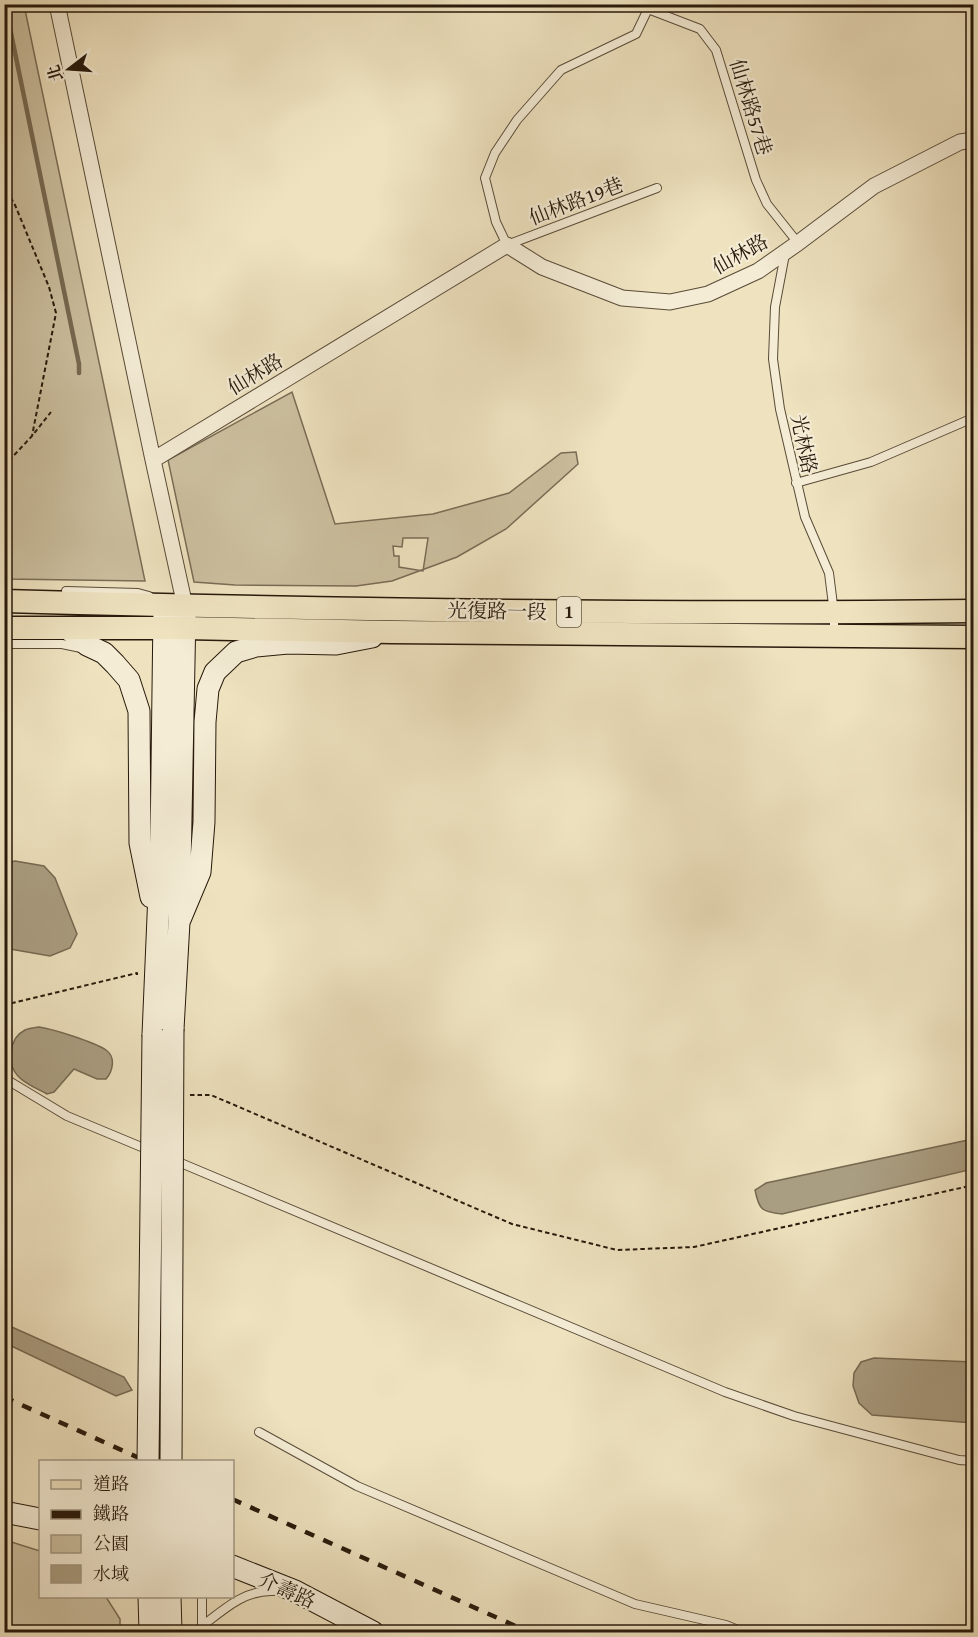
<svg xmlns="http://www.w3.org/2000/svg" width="978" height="1637" viewBox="0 0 978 1637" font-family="'Gentium Book Plus','Noto Serif TC',serif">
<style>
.green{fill:#ccc0a0;stroke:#7a6c56;stroke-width:1.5;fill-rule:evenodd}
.water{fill:#aa9e82;stroke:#766952;stroke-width:1.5}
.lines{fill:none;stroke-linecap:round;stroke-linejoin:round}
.stream{stroke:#766952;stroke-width:4.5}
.lane-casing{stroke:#594b38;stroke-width:10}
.street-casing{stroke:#594b38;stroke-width:17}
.secondary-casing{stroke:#27190b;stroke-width:23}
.primary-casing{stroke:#27190b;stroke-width:25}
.path{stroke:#27190b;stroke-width:2;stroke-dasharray:4.5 3;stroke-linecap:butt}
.lane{stroke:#f4ecd5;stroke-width:8}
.street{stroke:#f4ecd5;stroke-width:15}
.secondary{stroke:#f4ecd5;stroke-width:21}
.primary{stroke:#eee2bf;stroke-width:22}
.rail{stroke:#27190b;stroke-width:4.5;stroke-dasharray:10 10;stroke-linecap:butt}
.secondary-bridge-casing{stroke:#27190b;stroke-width:23;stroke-linecap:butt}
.secondary-bridge{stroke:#f4ecd5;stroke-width:21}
.labels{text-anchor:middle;stroke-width:4.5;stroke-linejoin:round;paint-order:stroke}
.shield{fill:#f4ecd5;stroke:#645848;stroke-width:1.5}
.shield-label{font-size:18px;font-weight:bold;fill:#27190b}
.street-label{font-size:20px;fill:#27190b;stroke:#f4ecd5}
</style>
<rect width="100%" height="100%" fill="#eee2bf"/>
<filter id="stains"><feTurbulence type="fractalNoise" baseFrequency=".00333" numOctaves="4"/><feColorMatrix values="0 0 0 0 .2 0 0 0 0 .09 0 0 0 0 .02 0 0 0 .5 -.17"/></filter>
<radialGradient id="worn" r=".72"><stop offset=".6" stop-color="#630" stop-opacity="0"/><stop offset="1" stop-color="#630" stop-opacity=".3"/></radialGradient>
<path class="green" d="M24,4V5L145,581L5,579L4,5Z
M292,392L335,524L433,514L509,493L561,453L576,452L578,464L506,529L457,557L392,581L356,586L235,585L194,582L168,460ZM403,538H428L423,571L399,567V556H394L393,546L402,547Z
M5,1540L40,1551V1596L106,1597L120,1619V1632H5Z"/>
<path class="water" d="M15,861L44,866L55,878L77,934L70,948L50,956L10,949L5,947V863Z
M39,1027C53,1029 94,1042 106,1050C116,1057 113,1071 106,1079H97L74,1069L54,1092L47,1094C38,1089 25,1084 18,1076C6,1064 9,1038 25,1030C29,1028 34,1028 39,1027Z
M973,1139V1169L782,1214C762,1212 759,1210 755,1190L766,1183Z
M5,1324L124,1377L132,1390L116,1396L5,1343Z
M874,1358L973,1362V1423L872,1415L859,1403L853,1386L854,1373L861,1362Z"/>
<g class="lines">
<path class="stream" d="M5,4L79,364V373"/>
<g class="lane-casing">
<path id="lane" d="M644,4L648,9L700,29L716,50L756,180L767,204L798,243
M648,9L636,34L561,70L517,120L495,153L485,178L496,222L507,245L657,188
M785,254L775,307L773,359L780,409L805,517L829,573L834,613V635
M796,483L871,462L973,418
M66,591L138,593L149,596
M4,644H62L81,648
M4,1078L67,1116L151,1151
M176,1161L725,1392L794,1416L959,1460L974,1461
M259,1432L357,1486L635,1604L726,1625L743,1632
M201,1627C223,1610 244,1590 273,1591
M202,1632V1596"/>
</g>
<g class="street-casing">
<path id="street" d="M57,4L153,460
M185,606L153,460L507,245L542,267L622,298L670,302L708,294L758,271L798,243L874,186L960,142L974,140"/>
</g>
<g class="secondary-casing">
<path id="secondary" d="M67,628L87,645L104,653L115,664L129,680L139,711L140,843L151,897
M179,922L200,872L204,822L205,722L208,689L215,672L236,652L256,646L288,643L336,644L372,637
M173,1029L179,922L185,610
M153,1035L161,846L164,612
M4,1512L40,1519
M232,1566L295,1591L373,1632
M149,1596L150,1632
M170,1596L171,1632"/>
</g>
<g class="primary-casing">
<path id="primary" d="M4,601C327,610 651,615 974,611
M4,628H185L391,632L974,637"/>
</g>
<path class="path" d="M4,130L10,148L4,219
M7,191L15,205L49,287L56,313L32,436
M4,280L7,296L4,305
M4,466L32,436L51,412
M4,1005L137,973V975
M190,1095H211L512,1224L617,1250L694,1247L974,1185"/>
<use href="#lane" class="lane"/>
<use href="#street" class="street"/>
<use href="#secondary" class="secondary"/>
<use href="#primary" class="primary"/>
<path class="rail" d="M4,1397L148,1462
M232,1499L529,1632"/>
<g class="secondary-bridge-casing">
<path id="secondary-bridge" d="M148,1462L153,1035
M171,1462L173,1029"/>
</g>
<use href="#secondary-bridge" class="secondary-bridge"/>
</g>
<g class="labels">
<rect class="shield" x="557" y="597" width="24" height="30" rx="4.5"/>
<g class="shield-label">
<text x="569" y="618">1</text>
</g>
<g class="street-label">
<text transform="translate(751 107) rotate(73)" y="7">仙林路57巷</text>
<text transform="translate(576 201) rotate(-21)" y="7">仙林路19巷</text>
<text transform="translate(740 254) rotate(-29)" y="7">仙林路</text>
<text transform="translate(255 374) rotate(-31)" y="7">仙林路</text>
<text transform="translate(804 444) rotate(78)" y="7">光林路</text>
<text transform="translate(497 611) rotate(1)" y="7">光復路一段</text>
<text transform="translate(287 1590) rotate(24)" y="7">介壽路</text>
</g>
</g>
<rect width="978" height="1637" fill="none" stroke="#eee2bf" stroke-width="24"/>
<rect x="6" y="6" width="966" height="1625" fill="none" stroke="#27190b" stroke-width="3"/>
<rect x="12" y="12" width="954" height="1613" fill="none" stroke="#27190b" stroke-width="1.5"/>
<rect x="39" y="1460" width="195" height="138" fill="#f4ecd5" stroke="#a29884" stroke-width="1.5"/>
<rect x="51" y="1480" width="30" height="9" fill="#eee2bf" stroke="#a29884" stroke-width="1.5"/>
<text x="93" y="1490" font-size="18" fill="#27190b">道路</text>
<rect x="51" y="1510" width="30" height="9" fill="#27190b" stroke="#a29884" stroke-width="1.5"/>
<text x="93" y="1520" font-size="18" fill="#27190b">鐵路</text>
<rect x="51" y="1535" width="30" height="18" fill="#ccc0a0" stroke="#a29884" stroke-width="1.5"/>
<text x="93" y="1550" font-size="18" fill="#27190b">公園</text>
<rect x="51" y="1565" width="30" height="18" fill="#aa9e82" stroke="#a29884" stroke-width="1.5"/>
<text x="93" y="1580" font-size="18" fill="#27190b">水域</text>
<g transform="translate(69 69) rotate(253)" stroke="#f4ecd5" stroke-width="4.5" paint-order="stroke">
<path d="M0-4.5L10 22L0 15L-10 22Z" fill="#27190b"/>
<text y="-9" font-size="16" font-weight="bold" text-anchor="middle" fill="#27190b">北</text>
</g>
<rect width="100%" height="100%" filter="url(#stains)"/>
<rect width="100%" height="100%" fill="url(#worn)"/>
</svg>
